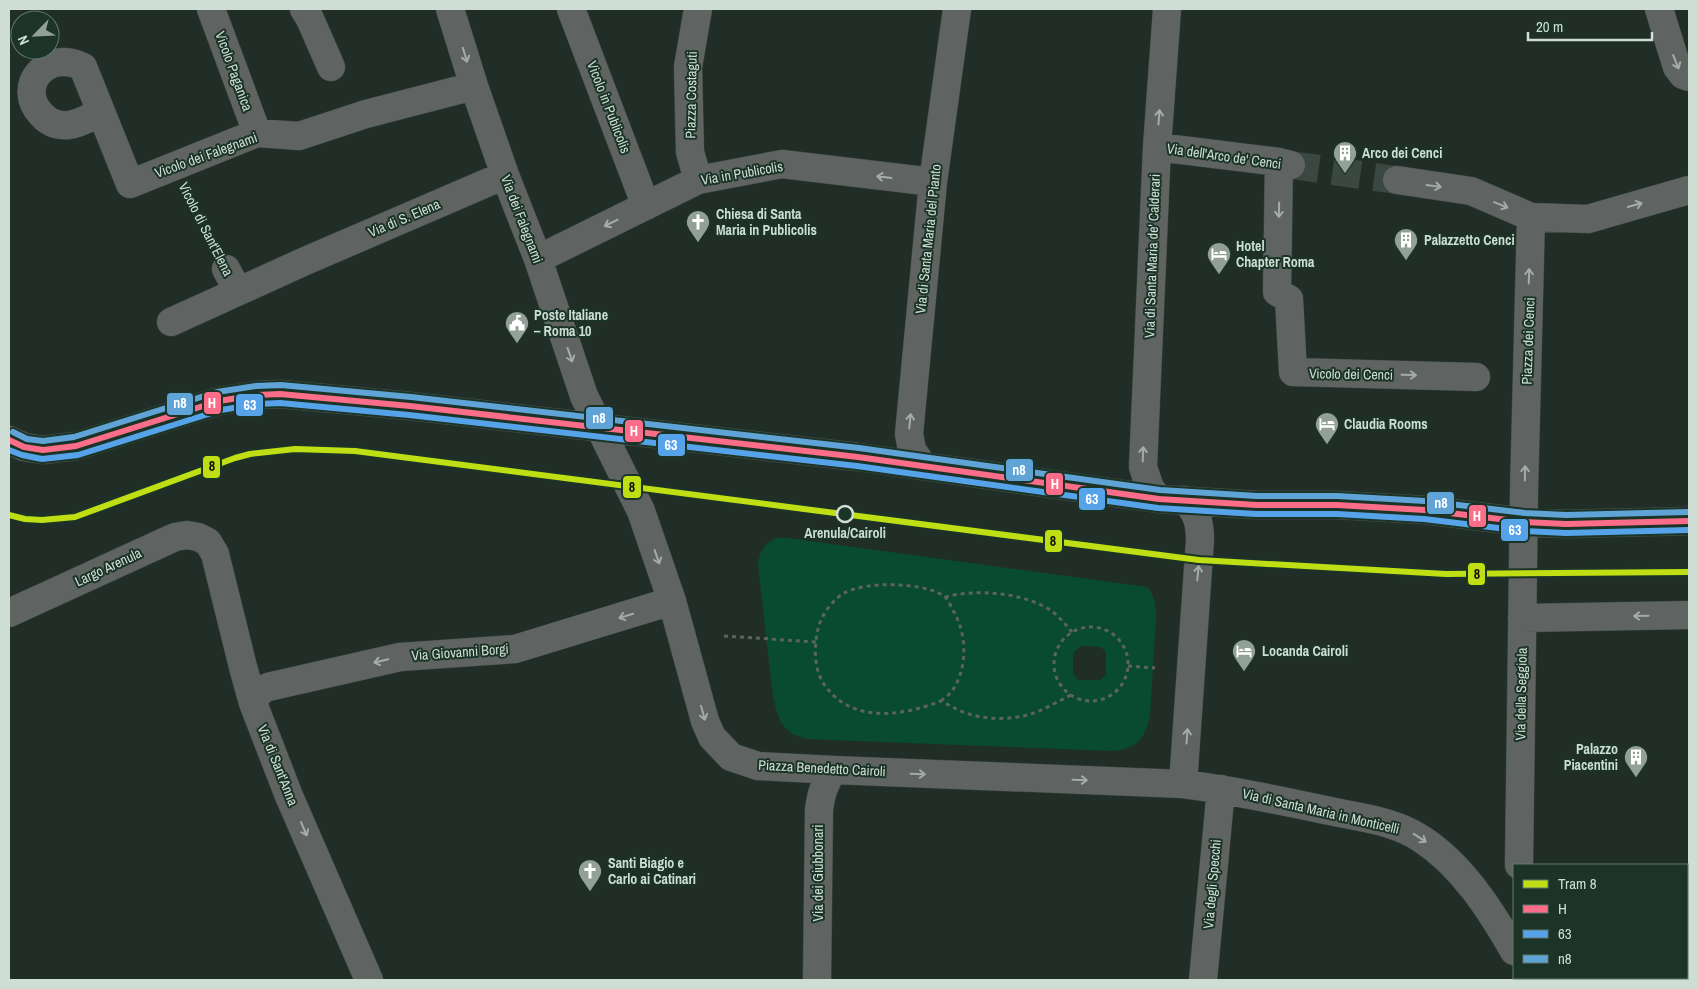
<svg xmlns="http://www.w3.org/2000/svg" width="1698" height="989" viewBox="0 0 1698 989" font-family="'Archivo Narrow',sans-serif">
<style>
.green{fill:#094b31;fill-rule:evenodd}
.lines{fill:none;stroke-linecap:round;stroke-linejoin:round}
.minor-tunnel{stroke:#3b4841;stroke-width:28;stroke-dasharray:28 14;stroke-linecap:butt}
.minor-casing{stroke:#3e4943;stroke-width:29}
.path{stroke:#5d6460;stroke-width:3;stroke-dasharray:4 4;stroke-linecap:butt}
.minor{stroke:#5f6462;stroke-width:28}
.bus-1-casing{stroke:#1b3427;stroke-width:10}
.bus-2-casing{stroke:#1b3427;stroke-width:10}
.bus-3-casing{stroke:#1b3427;stroke-width:10}
.bus-1{stroke:#fb6d88;stroke-width:6}
.bus-2{stroke:#57a3e9;stroke-width:6}
.bus-3{stroke:#60a4d7;stroke-width:6}
.tram-1-casing{stroke:#1b3427;stroke-width:10}
.tram-1{stroke:#bfdf14;stroke-width:6}
.oneway{stroke:#a2ada7}
.stop-dot{fill:#1b3427;stroke:#cfded5;stroke-width:2.5}
.labels{text-anchor:middle;stroke-width:4;stroke-linejoin:round;paint-order:stroke}
.street-label{font-size:14px;fill:#cfded5;stroke:#1b3427}
.poi-label{font-size:14px;font-weight:bold;fill:#cfded5;stroke:#1b3427;text-anchor:start}
.stop-label{font-size:14px;font-weight:bold;fill:#cfded5;stroke:#1b3427}
.line-badge{stroke:#1b3427;stroke-width:2}
.badge-label{font-size:14px;text-anchor:middle;font-weight:bold;fill:#fff}
.pale-badge-label{font-size:14px;text-anchor:middle;font-weight:bold;fill:#111}
</style>
<rect width="100%" height="100%" fill="#212e27"/>
<path class="green" d="M776,538H788L1147,587C1155,596 1156,605 1156,617L1150,715C1145,738 1139,748 1114,751L806,739L792,734L781,723L776,709L773,697L758,565C760,551 763,545 776,538ZM1081,646L1101,647L1106,652V675L1100,680H1078L1073,673V653Z"/>
<g class="lines">
<path class="minor-tunnel" d="M1291,165L1397,180"/>
<g class="minor-casing">
<path id="minor" d="M211,9L257,133
M304,9L310,19L331,67
M450,9L474,86L505,175L538,259L584,396L641,511L672,601L705,721L712,737L731,757L758,766L834,770L1183,784C1231,790 1278,800 1325,810C1357,817 1392,820 1420,838C1461,864 1490,909 1514,951
M571,9L646,206
M1659,9L1677,67L1683,75L1689,77
M101,112C92,116 80,124 69,125C59,126 49,123 42,115C14,87 47,48 83,67L130,184L257,133L299,136L366,114L474,86
M1157,147L1279,162L1291,165
M1279,162L1277,292L1289,299L1293,372L1476,377
M698,180L690,152L688,67L698,9
M1397,180L1471,191L1531,217
M538,259L698,180L782,164L933,182
M226,269L238,291
M171,322L303,262L505,175
M9,440L24,447L43,450L76,446L219,401L257,395L280,394L410,406L858,457L1159,499L1257,505H1337L1425,510L1524,522L1566,524L1689,521
M923,466L912,450L909,434L933,182L957,9
M1159,499L1150,488L1143,467L1157,147L1167,9
M9,613L175,537L187,535L198,537L208,542L215,554L243,667L253,703L289,796L369,980
M1522,618L1689,615
M253,703C256,695 260,690 268,687L400,657L515,649L672,601
M1183,784L1200,540C1200,523 1197,511 1184,500
M1519,865L1524,492L1531,217L1588,219L1689,190
M1527,978L1528,980
M1657,978L1664,980
M817,980L819,810C821,794 824,783 834,770
M1203,980L1221,789"/>
</g>
<path class="path" d="M190,199L209,238
M945,597C976,589 1022,592 1050,610C1059,616 1065,624 1072,632
M1054 664a37 37 0 1 1 74 0a37 37 0 1 1-74 0Z
M724,636L816,642
M1128,666L1155,668
M941,701C944,698 949,695 952,691C968,668 967,635 954,612C951,607 948,599 944,596C923,582 867,581 844,593C832,600 821,616 818,629C814,646 814,666 822,681C848,724 900,717 941,701C949,705 957,710 966,713C988,721 1018,720 1039,711C1050,706 1061,700 1071,695"/>
<use href="#minor" class="minor"/>
<g class="bus-1-casing">
<path id="bus-1" d="M9,440L24,447L43,450L76,446L219,401L257,395L280,394L410,406L858,457L1159,499L1257,505H1337L1425,510L1524,522L1566,524L1689,521"/>
</g>
<g class="bus-2-casing">
<path id="bus-2" d="M9,450L22,455L42,459L78,455L221,410L258,404L280,403L409,415L857,466L1158,508L1256,514H1337L1424,519L1523,531L1566,533L1689,530"/>
</g>
<g class="bus-3-casing">
<path id="bus-3" d="M13,432L27,439L43,441L74,437L217,392L256,386L281,385L411,397L859,448L1160,490L1257,496H1337L1425,501L1525,513L1566,515L1689,512"/>
</g>
<use href="#bus-1" class="bus-1"/>
<use href="#bus-2" class="bus-2"/>
<use href="#bus-3" class="bus-3"/>
<g class="tram-1-casing">
<path id="tram-1" d="M9,515L25,519L42,520L75,517L235,458L250,454L295,449L355,451L1199,560L1446,574L1689,572"/>
</g>
<use href="#tram-1" class="tram-1"/>
</g>
<defs><path id="oneway-shaft" d="M-6 0H5M1.5-3L5.5 0L1.5 3" fill="none" stroke-width="1.6" stroke-linecap="round" stroke-linejoin="round" transform="scale(1.25)"/></defs>
<g class="oneway">
<use href="#oneway-shaft" transform="translate(465 55) rotate(73)"/>
<use href="#oneway-shaft" transform="translate(1676 62) rotate(68)"/>
<use href="#oneway-shaft" transform="translate(1159 117) rotate(-86)"/>
<use href="#oneway-shaft" transform="translate(884 177) rotate(-173)"/>
<use href="#oneway-shaft" transform="translate(1434 186) rotate(8)"/>
<use href="#oneway-shaft" transform="translate(1501 205) rotate(22)"/>
<use href="#oneway-shaft" transform="translate(1635 205) rotate(-16)"/>
<use href="#oneway-shaft" transform="translate(1279 210) rotate(91)"/>
<use href="#oneway-shaft" transform="translate(611 223) rotate(154)"/>
<use href="#oneway-shaft" transform="translate(1529 276) rotate(-88)"/>
<use href="#oneway-shaft" transform="translate(570 355) rotate(71)"/>
<use href="#oneway-shaft" transform="translate(1409 375) rotate(1)"/>
<use href="#oneway-shaft" transform="translate(910 421) rotate(-84)"/>
<use href="#oneway-shaft" transform="translate(1143 454) rotate(-88)"/>
<use href="#oneway-shaft" transform="translate(1525 473) rotate(-89)"/>
<use href="#oneway-shaft" transform="translate(657 557) rotate(71)"/>
<use href="#oneway-shaft" transform="translate(1198 573) rotate(-84)"/>
<use href="#oneway-shaft" transform="translate(626 616) rotate(163)"/>
<use href="#oneway-shaft" transform="translate(1641 616) rotate(179)"/>
<use href="#oneway-shaft" transform="translate(381 661) rotate(167)"/>
<use href="#oneway-shaft" transform="translate(703 713) rotate(75)"/>
<use href="#oneway-shaft" transform="translate(1187 736) rotate(-86)"/>
<use href="#oneway-shaft" transform="translate(918 774) rotate(2)"/>
<use href="#oneway-shaft" transform="translate(1080 780) rotate(2)"/>
<use href="#oneway-shaft" transform="translate(304 829) rotate(67)"/>
<use href="#oneway-shaft" transform="translate(1420 838) rotate(33)"/>
</g>
<defs>
<g id="building-pin" transform="scale(1.25)"><path d="M0 17L-7.5 6A9.5 9.5 0 1 1 7.5 6Z" fill="#92a098" stroke="#1b3427"/><path d="M-4-6H4V6H1V3H-1V6H-4ZM-2.5-4.3h1.7v1.8h-1.7ZM.8-4.3h1.7v1.8H.8ZM-2.5-1h1.7V.8h-1.7ZM.8-1h1.7V.8H.8Z" fill="#fff"/></g>
<g id="church-pin" transform="scale(1.25)"><path d="M0 17L-7.5 6A9.5 9.5 0 1 1 7.5 6Z" fill="#92a098" stroke="#1b3427"/><path d="M-1.2-6h2.4v3.5h3.3v2.4h-3.3V6h-2.4V-.1h-3.3v-2.4h3.3Z" fill="#fff"/></g>
<g id="hotel-pin" transform="scale(1.25)"><path d="M0 17L-7.5 6A9.5 9.5 0 1 1 7.5 6Z" fill="#92a098" stroke="#1b3427"/><path d="M-6-4.5h1.5V1H6V5H4.5V3h-9V5H-6ZM-4 0a1.8 1.8 0 1 1 3.6 0ZM.5 0V-2.5h3Q6-2.5 6 0Z" fill="#fff"/></g>
<g id="civic-pin" transform="scale(1.25)"><path d="M0 17L-7.5 6A9.5 9.5 0 1 1 7.5 6Z" fill="#92a098" stroke="#1b3427"/><path d="M-.6-6.5H3V-4.5H.6V-3L4-1V1h2V6H-6V1h2V-1L-.6-3ZM-1.2 2.5V6h2.4V2.5Z" fill="#fff"/></g>
</defs>
<g fill-rule="evenodd">
<use href="#building-pin" x="1345" y="153"/>
<use href="#church-pin" x="698" y="222"/>
<use href="#building-pin" x="1406" y="240"/>
<use href="#hotel-pin" x="1219" y="254"/>
<use href="#civic-pin" x="517" y="323"/>
<use href="#hotel-pin" x="1327" y="424"/>
<use href="#hotel-pin" x="1244" y="651"/>
<use href="#building-pin" x="1636" y="757"/>
<use href="#church-pin" x="590" y="871"/>
</g>
<circle class="stop-dot" cx="845" cy="514" r="8"/>
<g class="labels">
<g class="street-label">
<text transform="translate(234 71) rotate(70)" y="5">Vicolo Paganica</text>
<text transform="translate(691 95) rotate(-89)" y="5">Piazza Costaguti</text>
<text transform="translate(609 107) rotate(69)" y="5">Vicolo in Publicolis</text>
<text transform="translate(206 155) rotate(-20)" y="5">Vicolo dei Falegnami</text>
<text transform="translate(1224 156) rotate(8)" y="5">Via dell'Arco de' Cenci</text>
<text transform="translate(742 173) rotate(-10)" y="5">Via in Publicolis</text>
<text transform="translate(404 218) rotate(-23)" y="5">Via di S. Elena</text>
<text transform="translate(522 219) rotate(69)" y="5">Via dei Falegnami</text>
<text transform="translate(206 229) rotate(63)" y="5">Vicolo di Sant'Elena</text>
<text transform="translate(928 239) rotate(-84)" y="5">Via di Santa Maria del Pianto</text>
<text transform="translate(1152 256) rotate(-88)" y="5">Via di Santa Maria de' Calderari</text>
<text transform="translate(1528 341) rotate(-88)" y="5">Piazza dei Cenci</text>
<text transform="translate(1351 374) rotate(1)" y="5">Vicolo dei Cenci</text>
<text transform="translate(108 567) rotate(-25)" y="5">Largo Arenula</text>
<text transform="translate(460 652) rotate(-4)" y="5">Via Giovanni Borgi</text>
<text transform="translate(1521 694) rotate(-89)" y="5">Via della Seggiola</text>
<text transform="translate(278 765) rotate(68)" y="5">Via di Sant'Anna</text>
<text transform="translate(822 768) rotate(3)" y="5">Piazza Benedetto Cairoli</text>
<text transform="translate(1321 811) rotate(13)" y="5">Via di Santa Maria in Monticelli</text>
<text transform="translate(818 873) rotate(-90)" y="5">Via dei Giubbonari</text>
<text transform="translate(1212 884) rotate(-85)" y="5">Via degli Specchi</text>
</g>
<g class="poi-label">
<text x="1362" y="158">Arco dei Cenci</text>
<text x="716" y="219">Chiesa di Santa<tspan x="716" dy="16">Maria in Publicolis</tspan></text>
<text x="1424" y="245">Palazzetto Cenci</text>
<text x="1236" y="251">Hotel<tspan x="1236" dy="16">Chapter Roma</tspan></text>
<text x="534" y="320">Poste Italiane<tspan x="534" dy="16">– Roma 10</tspan></text>
<text x="1344" y="429">Claudia Rooms</text>
<text x="1262" y="656">Locanda Cairoli</text>
<text x="1618" y="754" text-anchor="end">Palazzo<tspan x="1618" dy="16">Piacentini</tspan></text>
<text x="608" y="868">Santi Biagio e<tspan x="608" dy="16">Carlo ai Catinari</tspan></text>
</g>
<g class="stop-label">
<text x="845" y="538">Arenula/Cairoli</text>
</g>
</g>
<g class="line-badge">
<rect x="203" y="391" width="19" height="24" rx="5" fill="#fb6d88"/>
<rect x="166" y="392" width="28" height="24" rx="5" fill="#60a4d7"/>
<rect x="235" y="393" width="29" height="24" rx="5" fill="#57a3e9"/>
<rect x="585" y="406" width="29" height="24" rx="5" fill="#60a4d7"/>
<rect x="624" y="419" width="20" height="24" rx="5" fill="#fb6d88"/>
<rect x="657" y="433" width="29" height="24" rx="5" fill="#57a3e9"/>
<rect x="202" y="455" width="19" height="24" rx="5" fill="#bfdf14"/>
<rect x="1005" y="458" width="29" height="24" rx="5" fill="#60a4d7"/>
<rect x="1045" y="472" width="19" height="24" rx="5" fill="#fb6d88"/>
<rect x="622" y="475" width="20" height="24" rx="5" fill="#bfdf14"/>
<rect x="1078" y="487" width="28" height="24" rx="5" fill="#57a3e9"/>
<rect x="1426" y="491" width="29" height="24" rx="5" fill="#60a4d7"/>
<rect x="1468" y="504" width="19" height="24" rx="5" fill="#fb6d88"/>
<rect x="1500" y="518" width="29" height="24" rx="5" fill="#57a3e9"/>
<rect x="1044" y="529" width="19" height="24" rx="5" fill="#bfdf14"/>
<rect x="1467" y="562" width="19" height="24" rx="5" fill="#bfdf14"/>
</g>
<g class="badge-label">
<text x="212" y="408">H</text>
<text x="180" y="408">n8</text>
<text x="250" y="410">63</text>
<text x="599" y="423">n8</text>
<text x="634" y="436">H</text>
<text x="671" y="450">63</text>
<text x="1019" y="475">n8</text>
<text x="1055" y="489">H</text>
<text x="1092" y="504">63</text>
<text x="1441" y="508">n8</text>
<text x="1477" y="521">H</text>
<text x="1515" y="535">63</text>
</g>
<g class="pale-badge-label">
<text x="212" y="471">8</text>
<text x="632" y="492">8</text>
<text x="1053" y="546">8</text>
<text x="1477" y="579">8</text>
</g>
<rect width="1698" height="989" fill="none" stroke="#cfded5" stroke-width="20"/>
<rect x="1513" y="864" width="175" height="115" fill="#1b3427" stroke="#63786d"/>
<rect x="1523" y="880" width="25" height="8" fill="#bfdf14" stroke="#63786d"/>
<text x="1558" y="889" font-size="15" fill="#cfded5">Tram 8</text>
<rect x="1523" y="905" width="25" height="8" fill="#fb6d88" stroke="#63786d"/>
<text x="1558" y="914" font-size="15" fill="#cfded5">H</text>
<rect x="1523" y="930" width="25" height="8" fill="#57a3e9" stroke="#63786d"/>
<text x="1558" y="939" font-size="15" fill="#cfded5">63</text>
<rect x="1523" y="955" width="25" height="8" fill="#60a4d7" stroke="#63786d"/>
<text x="1558" y="964" font-size="15" fill="#cfded5">n8</text>
<g transform="translate(35 35) rotate(246)"><circle r="24" fill="#1b3427" stroke="#63786d"/>
<path d="M0-4L9 19L0 12L-9 19Z" fill="#92a098"/>
<text y="-8" font-size="14" font-weight="bold" text-anchor="middle" fill="#cfded5">N</text>
</g>
<path d="M1528 32v8h124v-8" fill="none" stroke="#cfded5" stroke-width="2.5"/>
<text x="1536" y="32" font-size="15" fill="#cfded5" stroke="#1b3427" stroke-width="4" paint-order="stroke">20 m</text>
</svg>
